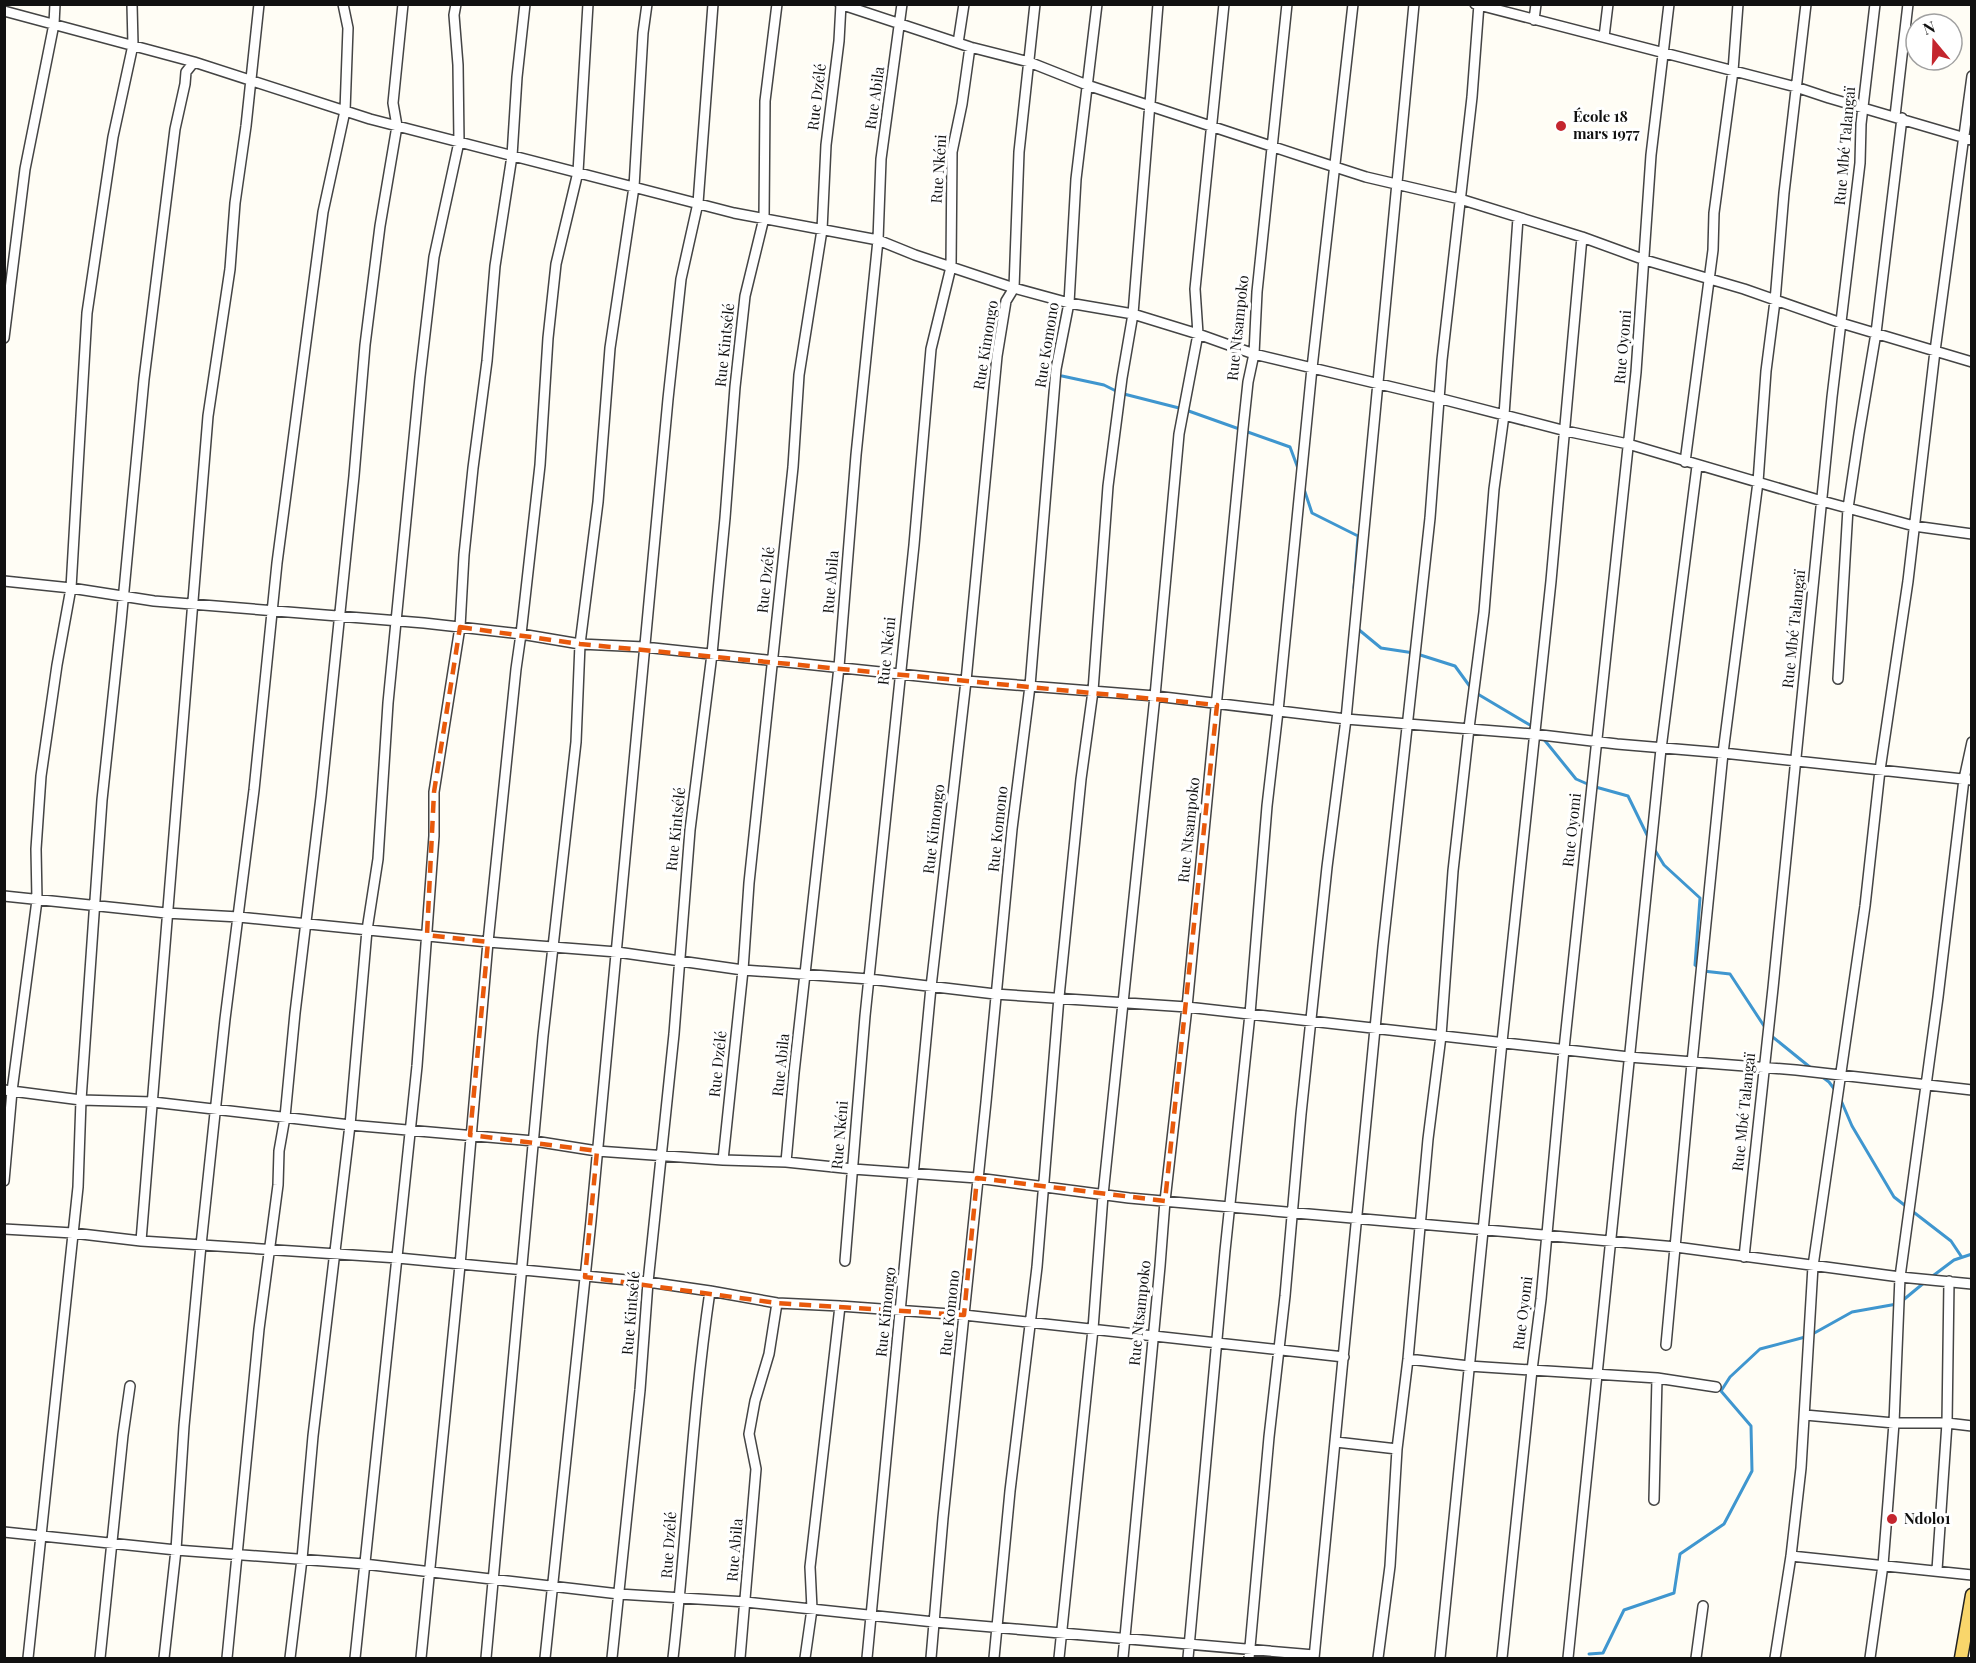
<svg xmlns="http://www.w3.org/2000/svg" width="1976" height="1663" viewBox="0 0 1976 1663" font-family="'Playfair Display',serif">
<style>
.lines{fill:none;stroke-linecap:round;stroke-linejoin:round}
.stream{stroke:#3f96cf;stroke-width:3}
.minor-casing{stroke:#444;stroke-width:12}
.major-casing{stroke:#222;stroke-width:15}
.minor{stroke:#fff;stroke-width:9}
.major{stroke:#f9d66b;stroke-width:12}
.marked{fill:none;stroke:#e8590c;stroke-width:4.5;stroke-dasharray:12 8;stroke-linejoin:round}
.poi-dot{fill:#c4262e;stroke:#fff;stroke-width:2}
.labels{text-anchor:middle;stroke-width:6;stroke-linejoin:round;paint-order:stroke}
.street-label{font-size:15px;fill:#111;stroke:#fff}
.poi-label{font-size:15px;font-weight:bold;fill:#111;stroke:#fff;text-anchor:start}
</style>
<rect width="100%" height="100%" fill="#fffdf5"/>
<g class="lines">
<path class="stream" d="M1062,376L1104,385L1120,393L1183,409L1290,447L1299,471
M1303,486L1312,513L1358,536L1354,588
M1358,629L1381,648L1414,653L1455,666L1471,688
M1476,693L1535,728
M1542,737L1576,779L1592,786L1628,796L1649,839
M1653,847L1664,865L1700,898L1695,965L1698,967
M1703,971L1730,974L1766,1029
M1769,1034L1811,1068
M1821,1076L1829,1082L1835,1090
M1840,1098L1852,1126L1894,1197L1951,1241L1961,1256
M1930,1278L1954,1260L1972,1254
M1902,1301L1925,1282
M1589,1654L1603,1653L1624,1610L1674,1593L1680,1554L1724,1524L1752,1471L1751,1426L1721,1391L1730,1377L1760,1349L1809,1336L1852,1312L1897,1304"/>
<g class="minor-casing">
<path id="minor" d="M840,4L970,47L1029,62L1087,85L1301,156L1366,177L1460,199L1582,237L1645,260L1744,289L1841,323L1972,362
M1475,4L1796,87L1829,98L1972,140
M4,11L194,62L370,119L734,213L878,240L915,255L1014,288L1069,303L1133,314L1198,334L1254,354L1438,398L1566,431L1628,444L1822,501L1914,526L1972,534
M1534,20L1536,4
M1604,37L1608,4
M958,43L964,4
M1895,116L1908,4
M4,338L25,169L54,24L55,4
M1685,462L1713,250L1714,213L1733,71L1738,4
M4,581L71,588L154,601L424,623L521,634L580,644L644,647L966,681L1155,696L1346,719L1533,734L1617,744L1723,753L1972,780
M1838,679L1848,508L1859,434L1876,333L1902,118
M4,896L166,913L239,917L488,942L617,952L743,970L869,979L995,994L1187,1007L1629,1057L1796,1070L1972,1090
M4,1090L81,1100L153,1102L350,1125L534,1141L597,1151L723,1160L786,1162L853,1169L977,1178L1129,1198L1676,1247L1900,1277L1972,1284
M723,1160L743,970L749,883L793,467L799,375L822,230L826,145L839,41L841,4
M786,1162L794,1073L839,667L856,455L878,240L881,159L902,4
M4,1181L12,1091L37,900L36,849L41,776L57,665L71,588L87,313L113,137L133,45L132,4
M4,1229L73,1233L141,1241L398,1258L648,1282L710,1291L777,1303L840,1306L964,1315L1344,1357
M141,1241L208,416L230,269L235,203L246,126L259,4
M1744,1257L1773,988L1832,397L1860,163L1861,124L1875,4
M845,1261L865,1016L914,545L931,349L951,267L952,152L962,104L970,47
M1666,1345L1692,1063L1723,753L1758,482L1766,371L1775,301L1784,193L1806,4
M1408,1359L1469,1366L1657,1378L1716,1387
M1805,1415L1894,1423H1947L1972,1426
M1336,1442L1397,1449
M1654,1500L1657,1378
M4,1532L176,1550L364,1564L619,1594L746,1602L934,1622L1314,1655
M1791,1556L1972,1575
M1937,1570L1947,1423L1949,1281
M28,1658L78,1187L81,1100L102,800L121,622L144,379L175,129L185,84L186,72L194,62
M100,1658L123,1435L130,1386
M164,1658L176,1550L184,1426L201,1245L225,1019L254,790L277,563L323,212L345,111L348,28L343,4
M227,1658L259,1329L278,1185L279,1151L285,1117L295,1013L321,797L354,476L365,345L380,226L397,126L393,103L403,4
M290,1658L302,1559L313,1436L350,1125L367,930L378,859L388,703L420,377L434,257L459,142L458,65L454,15L456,4
M355,1658L417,1066L434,836V792L460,627L464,555L473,468L487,361L495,266L512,156L517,77L525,4
M421,1658L460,1265L488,942L516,669L521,634L540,465L548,338L556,264L578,172L588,4
M486,1658L543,1036L576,742L580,644L598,502L610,348L634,187L643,33L647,4
M545,1658L591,1221L668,399L681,279L698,203L713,4
M612,1658L640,1390L648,1282L674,1034L690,830L712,654L725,518L735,387L745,296L764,218L765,101L777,4
M673,1658C687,1536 692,1413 710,1291
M740,1658L756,1469L749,1434L755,1401L769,1354L777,1303
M805,1658L812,1609L810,1567L840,1306
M867,1658L931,987L966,681L997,356L1006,301L1014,288L1019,152L1035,4
M931,1658L943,1518L986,1102L1012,829L1030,686L1056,369L1069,303L1076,179L1097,4
M994,1658L1010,1491L1037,1267L1059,997L1081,779L1093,691L1108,486L1122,378L1133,314L1158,4
M1059,1658L1093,1329L1103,1195L1155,696L1179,434L1198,334L1195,289L1224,4
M1123,1658L1160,1266L1165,1201L1187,1007L1243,429L1248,382L1254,354L1257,292L1287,4
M1188,1658L1225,1251L1250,1014L1267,806L1278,711L1312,368L1353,4
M1249,1658L1269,1437L1285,1296L1301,1114L1327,867L1346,719L1414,4
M1314,1658L1383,946L1430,518L1442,360L1472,97L1479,4
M1378,1658L1390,1566L1397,1449L1408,1359L1428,1139L1441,1036L1453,871L1469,728L1484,612L1494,489L1504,415L1518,218
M1440,1658L1502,1042L1551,581L1582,237
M1502,1658L1532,1370L1541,1299L1564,1049L1636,372L1651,155L1669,4
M1568,1658L1661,749L1697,466
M1696,1658L1703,1606
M1775,1658L1791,1556L1801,1468L1813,1266L1865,906L1880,770L1908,581L1935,351L1972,76
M1870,1658L1883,1565L1888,1502L1894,1423L1900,1277L1938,997L1964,779L1972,742"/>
</g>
<g class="major-casing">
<path id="major" d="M1961,1658L1972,1595"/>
</g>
<use href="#minor" class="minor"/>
<use href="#major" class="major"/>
</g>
<path class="marked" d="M460,627L580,644L1217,705L1165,1201L977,1178L964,1315L777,1303L585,1277L597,1151L470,1135L488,942L427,935L434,792Z"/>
<g class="poi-dot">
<circle cx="1561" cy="126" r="6"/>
<circle cx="1892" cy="1519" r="6"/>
</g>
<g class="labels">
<g class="street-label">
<text transform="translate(817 97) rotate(-83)" y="5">Rue Dzélé</text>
<text transform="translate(875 98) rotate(-82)" y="5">Rue Abila</text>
<text transform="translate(1845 146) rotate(-85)" y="5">Rue Mbé Talangaï</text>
<text transform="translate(939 169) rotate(-86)" y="5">Rue Nkéni</text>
<text transform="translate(1238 328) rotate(-84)" y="5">Rue Ntsampoko</text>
<text transform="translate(725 345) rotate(-84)" y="5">Rue Kintsélé</text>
<text transform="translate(986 345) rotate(-81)" y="5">Rue Kimongo</text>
<text transform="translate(1047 345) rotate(-81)" y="5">Rue Komono</text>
<text transform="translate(1623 347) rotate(-85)" y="5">Rue Oyomi</text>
<text transform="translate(766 580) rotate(-84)" y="5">Rue Dzélé</text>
<text transform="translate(831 582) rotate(-85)" y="5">Rue Abila</text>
<text transform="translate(1794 629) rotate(-84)" y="5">Rue Mbé Talangaï</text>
<text transform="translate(887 651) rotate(-84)" y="5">Rue Nkéni</text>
<text transform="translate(676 829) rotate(-84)" y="5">Rue Kintsélé</text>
<text transform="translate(934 829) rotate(-83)" y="5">Rue Kimongo</text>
<text transform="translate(998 829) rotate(-84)" y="5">Rue Komono</text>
<text transform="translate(1189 830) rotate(-84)" y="5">Rue Ntsampoko</text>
<text transform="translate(1572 830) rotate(-84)" y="5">Rue Oyomi</text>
<text transform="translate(718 1064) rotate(-84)" y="5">Rue Dzélé</text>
<text transform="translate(781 1065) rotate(-84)" y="5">Rue Abila</text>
<text transform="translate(1744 1112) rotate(-84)" y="5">Rue Mbé Talangaï</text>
<text transform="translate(840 1135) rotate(-85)" y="5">Rue Nkéni</text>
<text transform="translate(886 1312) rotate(-84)" y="5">Rue Kimongo</text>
<text transform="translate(631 1313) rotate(-85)" y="5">Rue Kintsélé</text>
<text transform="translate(950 1313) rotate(-84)" y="5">Rue Komono</text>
<text transform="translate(1140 1313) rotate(-84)" y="5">Rue Ntsampoko</text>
<text transform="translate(1523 1313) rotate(-83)" y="5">Rue Oyomi</text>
<text transform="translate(669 1545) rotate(-86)" y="5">Rue Dzélé</text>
<text transform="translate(735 1550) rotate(-85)" y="5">Rue Abila</text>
</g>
<g class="poi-label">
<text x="1573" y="122">École 18<tspan x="1573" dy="17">mars 1977</tspan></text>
<text x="1904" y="1524">Ndolo1</text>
</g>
</g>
<rect width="1976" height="1663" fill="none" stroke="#111111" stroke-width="12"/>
<g transform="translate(1934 42) rotate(341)"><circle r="28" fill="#ffffff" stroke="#a0a0a0" stroke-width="1.5"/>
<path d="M0-4.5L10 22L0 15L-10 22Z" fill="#c4262e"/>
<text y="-9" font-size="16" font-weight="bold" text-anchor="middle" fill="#111111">N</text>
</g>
</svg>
